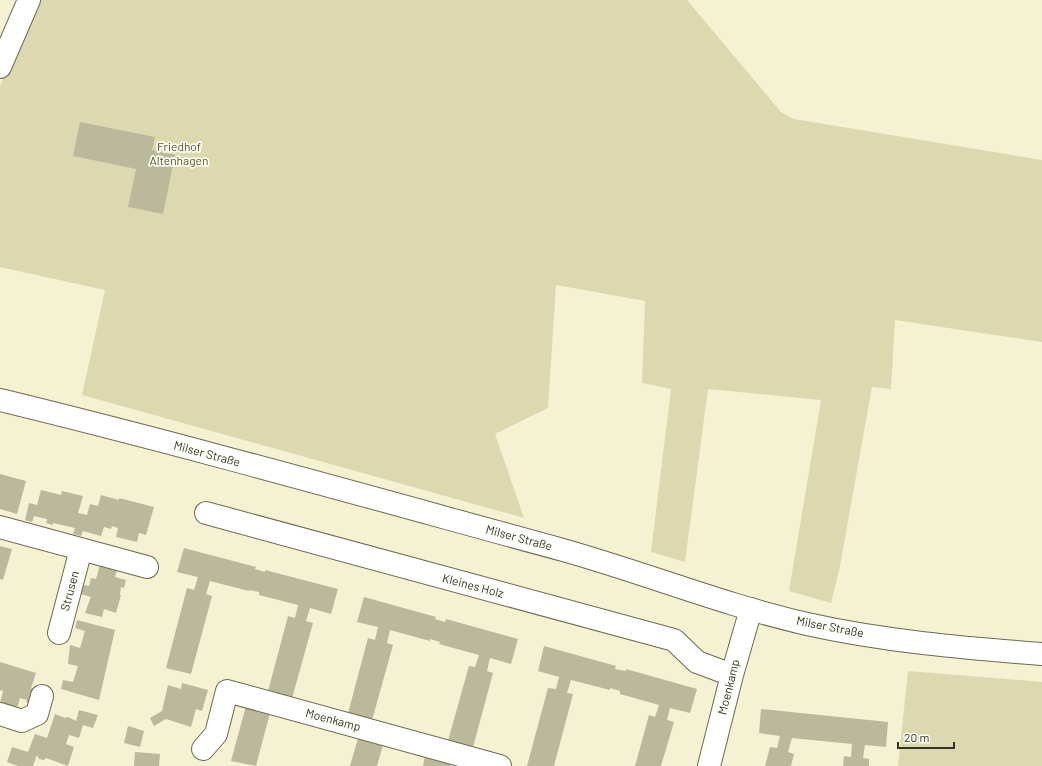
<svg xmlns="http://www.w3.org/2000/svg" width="1042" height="766" viewBox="0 0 1042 766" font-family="Barlow,sans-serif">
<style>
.green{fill:#dcd9b0}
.building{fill:#bbb99b}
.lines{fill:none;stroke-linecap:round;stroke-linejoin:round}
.minor-casing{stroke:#6c694e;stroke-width:24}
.major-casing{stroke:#6c694e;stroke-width:24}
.minor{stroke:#fff;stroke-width:22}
.major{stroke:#fff;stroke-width:22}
.labels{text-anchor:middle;stroke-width:3.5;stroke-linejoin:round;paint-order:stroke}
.park-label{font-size:12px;fill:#59531b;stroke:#fefef8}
.street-label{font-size:12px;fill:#343327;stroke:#fefef8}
</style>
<rect width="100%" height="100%" fill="#f5f2d3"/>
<path class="green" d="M38,0H687L781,112L794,119L1042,160V342L895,320L891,389L872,387L840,566L831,603L789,591L821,400L708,389L685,562L651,552L671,389L642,383L645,301L556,285L548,408L495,434L524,518L82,395L105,290L0,267V86Z
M908,671L1042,682V766H898Z"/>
<path class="building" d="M80,122L155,137L152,150L175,155L163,214L128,207L136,169L73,156Z
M0,474L26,481L17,514L0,509Z
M41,490L61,495L62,491L83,496L78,513L87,515L90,504L98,506L101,495L119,500V498L154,507L146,535L139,533L137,542L116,537L118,528L112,526L111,529L104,527L101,536L83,531L81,536L73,534L75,528L53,523V525L46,523L47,519L34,516L32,522L25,520L29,503L37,505Z
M0,546L12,549L3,580L0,579Z
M184,548L256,567L255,569L265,572V570L338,589L331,614L310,608L306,621L313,623L291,702L267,695L288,616L295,618L298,605L259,595V592L249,590V591L210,581L206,594L212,596L191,674L166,668L187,588L194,590L198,577L177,572Z
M101,561L118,566L115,577L126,580L124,588L121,587L120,595H121L116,613L104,609L102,617L85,613L91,597L81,594L83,585L89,586L91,578L96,579Z
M364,597L436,617L435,619L445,622L446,619L518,639L511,664L490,658L487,671L493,673L472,751L447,744L469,666L475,667L479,655L439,644L440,642L430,639V641L390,630L387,643L393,645L371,724L347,717L368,638L375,640L378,627L357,622Z
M77,620L115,630L99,700L61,689L63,680L73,682L78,666L68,664L70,645L80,648L85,631L75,628Z
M544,646L616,666L615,669L626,671V669L697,689L690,713L670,708L667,720L674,722L661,766H635L649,715L655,717L659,705L620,694V691L610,688V690L571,680L567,693L573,694L554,766H527L548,688L556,689L559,677L538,671Z
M0,662L36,673L31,688L39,690L35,705L26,702L27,700L20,698L17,709L0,703L3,691L0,690Z
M182,683L208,690L202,711L196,709L191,727L166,719L154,726L150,718L162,711L168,685L181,689Z
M246,706L270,713L256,766L231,761Z
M761,709L888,722L886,747L865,745L863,758L869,759V766H843L844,756L851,757L852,744L792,738L788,752L794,754L791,766H765L770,747L777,748L780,736L759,733Z
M79,710L98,715L93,728L83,725L79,738L69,735L66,744L74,747L68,766L46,758L44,760L39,759L37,755L33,766H18L7,762L12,747L28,752L35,734L47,738L55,714L65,718L68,717L76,721Z
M128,726L144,731L140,747L124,743Z
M358,738L383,745L377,766H350Z
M135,752L160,754L159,766H134Z
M425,756L451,763L450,766H423Z"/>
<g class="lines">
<g class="minor-casing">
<path id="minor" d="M0,67L29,0
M206,513L674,640L697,662L732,675
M0,527L147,567
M59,633L81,549
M0,714L22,721L37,714L42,696
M203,749L216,734L227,691L500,766
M709,766L732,675L751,609"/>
</g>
<g class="major-casing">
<path id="major" d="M0,400C189,446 376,499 563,550C645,573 724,605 807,624C883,641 963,648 1042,654"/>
</g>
<use href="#minor" class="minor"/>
<use href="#major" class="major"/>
</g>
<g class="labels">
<g class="park-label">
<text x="179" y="151">Friedhof<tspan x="179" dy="14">Altenhagen</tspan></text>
</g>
<g class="street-label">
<text transform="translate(207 454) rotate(15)" y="4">Milser Straße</text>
<text transform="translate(519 538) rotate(15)" y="4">Milser Straße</text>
<text transform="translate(473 586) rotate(15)" y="4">Kleines Holz</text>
<text transform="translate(70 591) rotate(-75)" y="4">Strusen</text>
<text transform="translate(830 627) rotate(11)" y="4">Milser Straße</text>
<text transform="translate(729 687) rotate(-76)" y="4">Moenkamp</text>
<text transform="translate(333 720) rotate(15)" y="4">Moenkamp</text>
</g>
</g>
<path d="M898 742v6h56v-6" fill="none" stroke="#343327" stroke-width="2"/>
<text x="904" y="742" font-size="12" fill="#343327" stroke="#fefef8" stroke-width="3" paint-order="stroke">20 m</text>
</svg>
